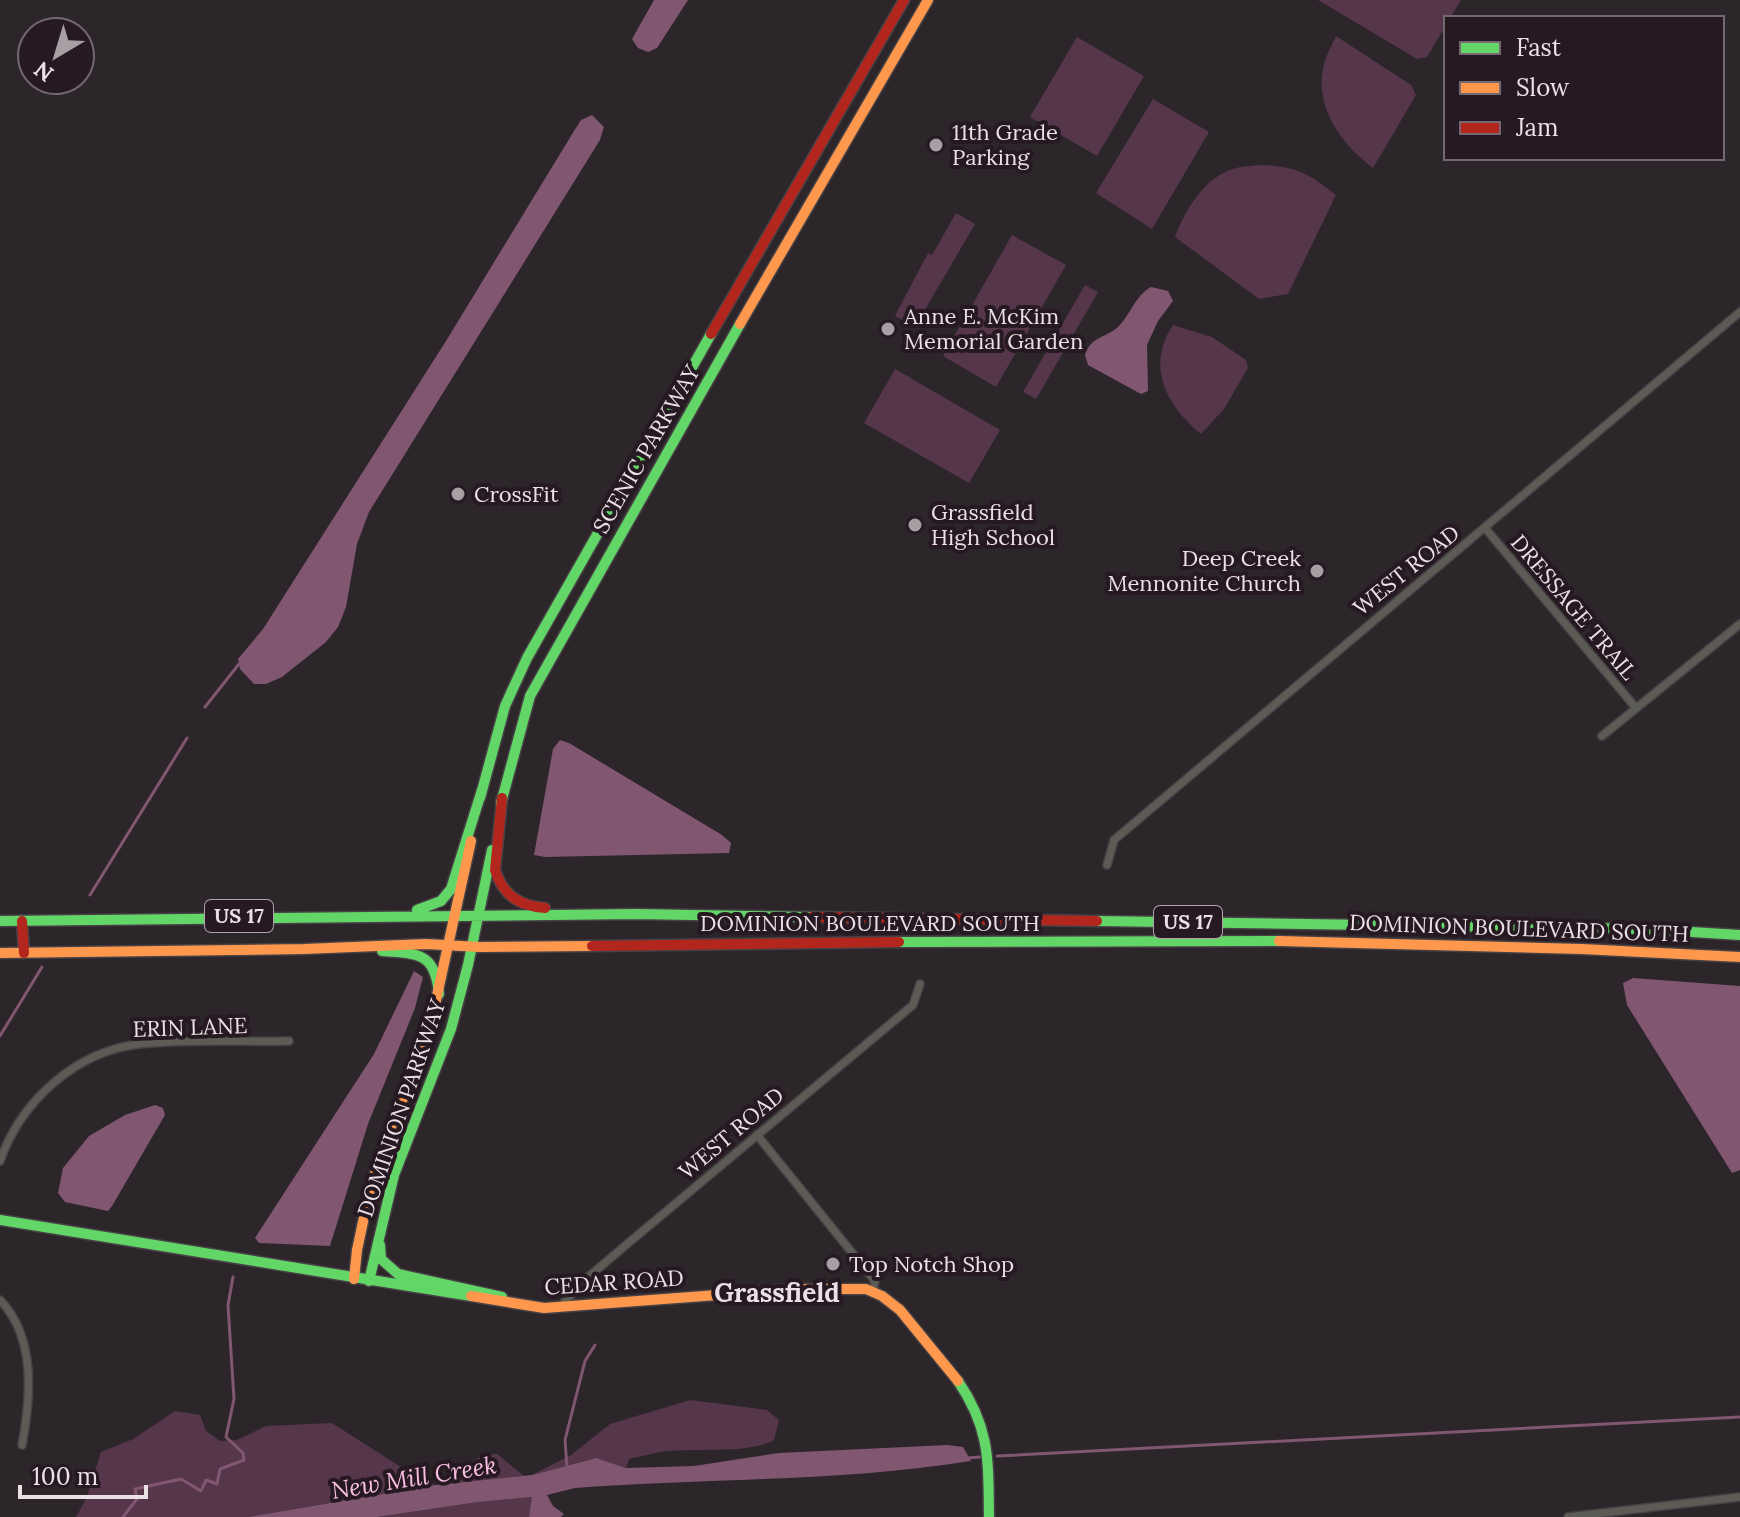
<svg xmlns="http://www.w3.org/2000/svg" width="1740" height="1517" viewBox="0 0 1740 1517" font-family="Lora,serif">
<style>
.green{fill:#55364a}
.water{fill:#815671}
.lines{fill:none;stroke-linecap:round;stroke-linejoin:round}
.stream{stroke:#815671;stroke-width:3}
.street-casing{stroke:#464144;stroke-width:10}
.fast-casing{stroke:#464144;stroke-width:13}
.slow-casing{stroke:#464144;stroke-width:13}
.jam-casing{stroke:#464144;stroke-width:13}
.street{stroke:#5c5b55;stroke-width:7}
.fast{stroke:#63d668;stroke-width:10}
.slow{stroke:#ff974d;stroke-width:10}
.jam{stroke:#b3261e;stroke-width:10}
.poi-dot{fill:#a89fa4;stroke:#261921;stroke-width:3}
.labels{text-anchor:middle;stroke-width:8;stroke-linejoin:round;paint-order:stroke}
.shield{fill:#261921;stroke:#afa4ab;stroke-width:2}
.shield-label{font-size:20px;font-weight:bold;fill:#eae0e6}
.poi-label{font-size:22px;fill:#eae0e6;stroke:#261921;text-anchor:start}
.street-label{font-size:22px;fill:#eae0e6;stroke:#261921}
.water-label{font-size:24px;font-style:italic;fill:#f9bfe3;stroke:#261921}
.quarter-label{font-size:26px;font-weight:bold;fill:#eae0e6;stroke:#261921}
</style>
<rect width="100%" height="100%" fill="#2c262a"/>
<path class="green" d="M1318,0H1461L1450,18H1446V25L1427,57L1417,59Z
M1336,36L1411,85L1416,95L1373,168C1342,145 1313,106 1324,65C1326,55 1332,45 1336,36Z
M1077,37L1144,76L1097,156L1030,117Z
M1153,99L1209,132L1152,229L1096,193Z
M1261,165C1298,167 1306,172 1336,195L1288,294L1259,299L1175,237C1185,210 1205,176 1236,168C1244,166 1253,166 1261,165Z
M956,213L975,224L915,327L895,316L928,253L932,255Z
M1012,235L1066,265L996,387L943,356Z
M1085,285L1098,292L1036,399L1023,392Z
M1173,325L1212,337L1246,360L1248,368L1224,409L1201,434C1167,406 1145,367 1173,325Z
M895,369L1000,430L969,483L864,423Z
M690,1400L767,1410L779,1420L774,1440C748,1455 691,1447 660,1452C650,1454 639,1457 629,1459L626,1468L595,1458L532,1475L571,1455L610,1424Z
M175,1411L200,1415L206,1431L220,1441L237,1440L266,1426L332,1423L418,1478L436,1485L248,1517H76L86,1499L101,1452L133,1439Z
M483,1454H497L524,1476L445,1484Z
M533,1497L529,1517H377L478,1502Z"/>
<path class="water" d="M654,0H688L657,48L648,52L638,48L632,39Z
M592,115L604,127L600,140L369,512L357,544L346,607L338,627L326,642L282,677L266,684H254L240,669L238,659L263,629L446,341L574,131L581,120Z
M1151,287L1168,291L1173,301L1158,321L1147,345L1148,391L1141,394L1088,365L1085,355C1091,336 1106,338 1118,327C1131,314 1135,296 1151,287Z
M560,740L569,743L722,835L731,843L729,853L545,857L534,855L553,749Z
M414,971L423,977L415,1008L368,1124L330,1246L259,1243L255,1238L374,1054Z
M1633,978L1740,986V1170L1732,1173L1627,1005L1623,983Z
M155,1105L163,1108L165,1115L112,1206L108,1211L65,1202L58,1193L63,1168L89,1136L125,1115Z
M947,1445L963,1447L971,1461C841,1482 707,1478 575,1488L547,1495L553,1506L564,1514L561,1517H529L532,1497L478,1502L377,1517H248L436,1485L532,1475L596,1458L626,1468L694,1466L779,1453Z"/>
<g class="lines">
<path class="stream" d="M205,707L239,664
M90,895L187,738
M0,1036L42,967
M997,1456L1740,1417
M967,1458L980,1457
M567,1467L565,1440L585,1361L595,1345
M123,1517L137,1499L135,1489L181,1479L201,1491L206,1480L217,1484L220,1469L244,1460L243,1453L226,1437L234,1399L228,1305L233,1277"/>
<g class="street-casing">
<path id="street" d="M1485,528L1636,708
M1602,736L1740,624
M1107,865L1114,840L1740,312
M757,1135L875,1281L873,1291
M0,1161C21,1101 76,1051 140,1044C186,1039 242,1042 289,1041
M0,1300C36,1337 31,1397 22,1445
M561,1306L587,1278L626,1245L913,1005L920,984
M1568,1517L1740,1497"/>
</g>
<g class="fast-casing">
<path id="fast" d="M480,798L505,706L527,658L711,334
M501,803L530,696L740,324
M417,910L441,901L451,889L482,790
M0,921L636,914L812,917
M1097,921L1644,929L1740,935
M899,942L1279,941
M382,951C419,954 435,952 439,994
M0,1220L471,1296
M380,1245L381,1259L398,1274L502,1297
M369,1281L394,1175L451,1029L468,965L492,850
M958,1381C991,1430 988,1461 989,1517"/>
</g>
<g class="slow-casing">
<path id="slow" d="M740,324L928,0
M1279,941L1582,949L1740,957
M0,953L304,949L426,944L480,947L592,946
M354,1279L357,1250L370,1189L392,1124L427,1041L471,841
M471,1296L544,1308L796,1289H866L882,1296L900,1310L958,1381"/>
</g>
<g class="jam-casing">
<path id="jam" d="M711,334L904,0
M502,798L495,870C503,895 519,906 545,908
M812,917L1097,921
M22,921L24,953
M592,946L899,942"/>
</g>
<use href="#street" class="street"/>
<use href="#fast" class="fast"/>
<use href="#slow" class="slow"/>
<use href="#jam" class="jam"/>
</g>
<g class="poi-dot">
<circle cx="936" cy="145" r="8"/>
<circle cx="888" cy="329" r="8"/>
<circle cx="458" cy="494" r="8"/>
<circle cx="915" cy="525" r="8"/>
<circle cx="1317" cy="571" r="8"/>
<circle cx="833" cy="1264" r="8"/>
</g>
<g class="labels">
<g class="shield">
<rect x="205" y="900" width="68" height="32" rx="6"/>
<rect x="1154" y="906" width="68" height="32" rx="6"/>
</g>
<g class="shield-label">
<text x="239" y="923">US 17</text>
<text x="1188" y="929">US 17</text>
</g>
<g class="poi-label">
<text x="952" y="140">11th Grade<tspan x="952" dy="25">Parking</tspan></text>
<text x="904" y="324">Anne E. McKim<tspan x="904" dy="25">Memorial Garden</tspan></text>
<text x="474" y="502">CrossFit</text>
<text x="931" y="520">Grassfield<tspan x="931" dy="25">High School</tspan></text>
<text x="1301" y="566" text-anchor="end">Deep Creek<tspan x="1301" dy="25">Mennonite Church</tspan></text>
<text x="849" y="1272">Top Notch Shop</text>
</g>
<g class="street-label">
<text transform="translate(646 449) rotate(-60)" y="8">SCENIC PARKWAY</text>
<text transform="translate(1406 570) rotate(-39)" y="8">WEST ROAD</text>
<text transform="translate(1574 607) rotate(50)" y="8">DRESSAGE TRAIL</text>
<text x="870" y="931">DOMINION BOULEVARD SOUTH</text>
<text transform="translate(1519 928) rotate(2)" y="8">DOMINION BOULEVARD SOUTH</text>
<text transform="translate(190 1027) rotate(-2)" y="8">ERIN LANE</text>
<text transform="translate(401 1108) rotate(-71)" y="8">DOMINION PARKWAY</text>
<text transform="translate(731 1133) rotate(-40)" y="8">WEST ROAD</text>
<text transform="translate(614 1282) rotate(-4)" y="8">CEDAR ROAD</text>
</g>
<g class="water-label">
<text transform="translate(414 1478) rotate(-9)" y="8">New Mill Creek</text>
</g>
<g class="quarter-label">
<text x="777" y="1302">Grassfield</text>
</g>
</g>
<rect x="1444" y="16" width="280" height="144" fill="#261921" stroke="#746970" stroke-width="2"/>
<rect x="1460" y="42" width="40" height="12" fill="#63d668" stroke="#746970" stroke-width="2"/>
<text x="1516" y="56" font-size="24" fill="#eae0e6">Fast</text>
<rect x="1460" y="82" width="40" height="12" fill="#ff974d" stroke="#746970" stroke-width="2"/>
<text x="1516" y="96" font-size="24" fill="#eae0e6">Slow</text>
<rect x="1460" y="122" width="40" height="12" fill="#b3261e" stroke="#746970" stroke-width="2"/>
<text x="1516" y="136" font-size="24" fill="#eae0e6">Jam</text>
<g transform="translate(56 56) rotate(218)"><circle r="38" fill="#261921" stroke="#746970" stroke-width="2"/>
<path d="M0-6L14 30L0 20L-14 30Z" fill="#a89fa4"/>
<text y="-12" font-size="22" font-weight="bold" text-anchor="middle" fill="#eae0e6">N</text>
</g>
<path d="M20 1485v12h126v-12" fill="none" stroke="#eae0e6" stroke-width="4"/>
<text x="32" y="1485" font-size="24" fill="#eae0e6" stroke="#261921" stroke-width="6" paint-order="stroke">100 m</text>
</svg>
